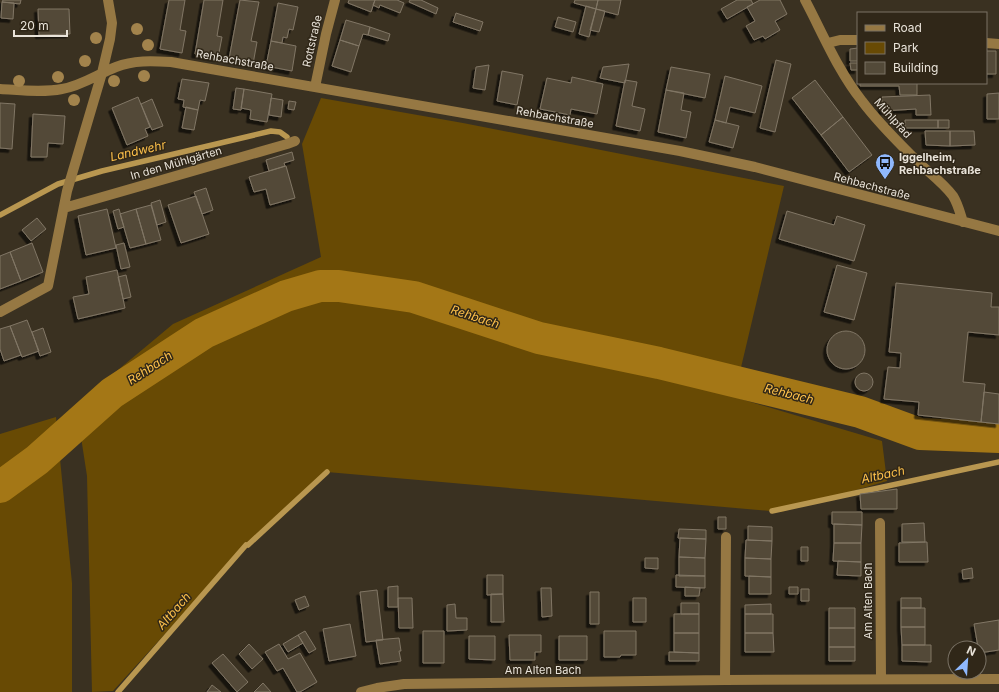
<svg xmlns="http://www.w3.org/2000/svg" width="999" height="692" viewBox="0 0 999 692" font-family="Inter,sans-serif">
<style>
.green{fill:#684a04}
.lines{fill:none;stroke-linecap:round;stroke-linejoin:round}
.stream{stroke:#b99750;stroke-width:5.5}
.river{stroke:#a47716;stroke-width:32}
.building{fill:#534a39;stroke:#817665;filter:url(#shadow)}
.minor{stroke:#967843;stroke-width:10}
.tree{fill:#a2834c}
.labels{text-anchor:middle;stroke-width:3;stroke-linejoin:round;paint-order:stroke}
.street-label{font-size:11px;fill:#e9e3d9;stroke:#302718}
.poi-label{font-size:11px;font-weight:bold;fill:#e9e3d9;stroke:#302718;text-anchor:start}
.water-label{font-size:12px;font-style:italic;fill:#fdc04a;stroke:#302718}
</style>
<defs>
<filter id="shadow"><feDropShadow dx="-3.5" dy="3.5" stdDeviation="0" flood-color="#0009"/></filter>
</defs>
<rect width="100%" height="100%" fill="#3a3121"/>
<path class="green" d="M321,98L463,123L784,186L734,397L882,441L887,481L781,512L327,472L246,545L113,691L92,692L87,476L76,405L173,324L321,257L302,144Z
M56,417L72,583V692H0V434Z"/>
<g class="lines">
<path class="stream" d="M0,215L58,184L102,171L271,131L280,132L287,137
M772,511L999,462
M248,545L327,472
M118,692L246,545"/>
<path class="river" d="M0,487L37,460L112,393L204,333L286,296L320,286H339L414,297L539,338L659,363L860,412L920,434L999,437"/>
</g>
<path class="building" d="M3,0H21L20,4L2,2Z
M169,0H185L180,30L186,31L182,53L160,49Z
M204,0H223L217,36L222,37L218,58L195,54Z
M240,0L259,2L251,41L257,42L253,64L229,59Z
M349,0H375L371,12L348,3Z
M375,0H397L404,3L400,13L380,5L379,8L373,5Z
M410,0H421L438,8L436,14L409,2Z
M575,0H598L596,9L574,3Z
M598,0H621L618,15L596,9Z
M737,0H751L753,4L727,19L721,9Z
M760,0H780L787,14L775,21L780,30L765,39L763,36L754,40L746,26L755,21L747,7Z
M2,2L14,3L13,19L1,18Z
M278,3L298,7L293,30L289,29L287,38L283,37L282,43L271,41Z
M586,6L596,9L589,37L579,34Z
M38,9H69L70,34L39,35Z
M596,9L605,11L599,32L590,30Z
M456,13L483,22L480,31L453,22Z
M558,17L576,22L573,32L555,27Z
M346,20L370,27L368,35L363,34L359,46L340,40Z
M370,27L390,34L388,41L368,35Z
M340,40L359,46L351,72L332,66Z
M271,41L296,46L292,71L266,66Z
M858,48V61H850V49Z
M986,51H996V74H986Z
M776,60L791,64L775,132L760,128Z
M850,63H858V70H851Z
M629,64L625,83L600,78L603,67Z
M489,65L485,90L473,88L476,67Z
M671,67L710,74L705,98L666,90Z
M502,71L523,75L517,105L497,101Z
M725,76L762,86L755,113L730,107L726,123L715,120Z
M572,77L603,84L597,114L571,109L570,115L540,109L547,78L571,83Z
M182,79L209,83L205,101L200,100L198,110L183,107L184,100L178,99Z
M625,80L637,82L632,106L645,109L640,131L616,126Z
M815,80L843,117L821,135L792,98Z
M860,83H917V95H900L899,86H860Z
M236,88L244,89L241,110L233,109Z
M244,89L272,94L267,122L250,119L251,110L241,108Z
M666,90L684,93L681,110L691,112L686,138L658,132Z
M999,93V119H987V94Z
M930,95L931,115H916V109L882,111V97Z
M138,97L150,127L145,129L148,136L127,145L112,108Z
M271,98L283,100L281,117L269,115Z
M152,99L163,126L152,130L141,104Z
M289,101L296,102L294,110L288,109Z
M0,103L15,104L12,149L0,148Z
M186,107L198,110L194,130L182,128Z
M33,114L65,116L63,144L48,143L47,157H31Z
M843,117L872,155L849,172L821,135Z
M715,120L739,126L733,148L709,142Z
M905,120H938V128H905Z
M938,120H949V128H938Z
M925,131H950V146L926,145Z
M950,131H974L975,145L950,146Z
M292,152L294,160L284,163L285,166L269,171L266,160Z
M286,166L295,198L270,205L266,189L254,192L249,177Z
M206,188L213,210L202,214L194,192Z
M196,196L209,234L181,243L168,205Z
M160,200L166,222L157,225L151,203Z
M151,205L161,240L146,244L136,209Z
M107,209L116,248L86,255L78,216Z
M119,209L124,227L118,229L113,211Z
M136,209L146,244L130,248L120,214Z
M787,211L834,225L837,216L865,225L854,261L779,239Z
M37,218L46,229L31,241L22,230Z
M32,243L43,272L21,281L10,252Z
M124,243L130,267L121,269L116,245Z
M10,252L21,281L0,289V256Z
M837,265L867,273L854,320L824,312Z
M117,270L125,308L78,319L73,297L89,294L86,277Z
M126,275L131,297L123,299L118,277Z
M896,283L992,293L991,307H999V335L968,332L963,382L985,384L981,422L918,415L919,402L884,399L888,367L900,368L901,353L889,352Z
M27,320L39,351L22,357L10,326Z
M10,326L21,355L4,361L0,349V329Z
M43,328L51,352L40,356L32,332Z
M827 350a19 19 0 1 1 38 0a19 19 0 1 1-38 0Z
M855 382a9 9 0 1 1 18 0a9 9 0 1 1-18 0Z
M984,392L999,394V424L981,422Z
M897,489V509H861L860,494Z
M832,512H862V525L832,524Z
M718,517H726V529H718Z
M924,523L925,542H902V524Z
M834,524L862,525L861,543H834Z
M748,526L772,527V541L748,540Z
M679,529L706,530V539L678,538Z
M680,538L706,539L705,558L679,557Z
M746,540L772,541L771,559L745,558Z
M927,542L928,562H899V543Z
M834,543H861V562L833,561Z
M801,547H808V561H801Z
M679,557L705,558V576H679Z
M645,558H658V569L645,568Z
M745,558L771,559V577L745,576Z
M838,561L861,562V576L837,575Z
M972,568L973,578L963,579L962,570Z
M487,575H503V594L487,595Z
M676,575L705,576V588L676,587Z
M749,576L771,577V594H749Z
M398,586V607H388V587Z
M685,587L700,588L699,596H685Z
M789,587H798V594H789Z
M541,588H551L552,616L542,617Z
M801,589H809V601H801Z
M377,590L383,640L366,642L360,592Z
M590,592H599V624H590Z
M491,594H503L504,622H491Z
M305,596L309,606L299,610L295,600Z
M398,598H412L413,628H399Z
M633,598H646V622H633Z
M901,598H921V608H901Z
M681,603H699V614H681Z
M455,604L456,618H467V630L447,631V605Z
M771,604V614H745V605Z
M829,608H855V628H829Z
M901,608H925V627H901Z
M674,614H699V633H674Z
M745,614H773V633H745Z
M999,620V650L979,653L974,624Z
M350,624L356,656L329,661L323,629Z
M901,627H925V645H902Z
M829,628H855V647H829Z
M305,631L316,649L309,653L298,635Z
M423,631H444V663H423Z
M604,631H636V655H621L620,657H604Z
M674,633H699V653L674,652Z
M745,633H773L774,652H745Z
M298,635L303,643L288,652L283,644Z
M509,635H541V652H535V660H510Z
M469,636H495V660L469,659Z
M559,636H587V660H559Z
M399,638L401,651H399L401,661L380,664L376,640Z
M249,644L263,659L252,669L239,654Z
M279,644L288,659L300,653L317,682L300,692H297L283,668L277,671L265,652Z
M902,645H931V662L902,661Z
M829,647H855V661H829Z
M669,652L699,653V661H669Z
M223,654L248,682L237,692L212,663Z
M263,683L271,692H254Z
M212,685L221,692H207Z"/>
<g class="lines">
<path class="minor" d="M805,0C823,34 838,71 862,101C879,124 900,144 920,164C931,174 944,184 953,196C958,204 960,213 963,222
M828,43L840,40H858
M986,43L999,44
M315,87L326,34L335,0
M0,89C20,90 42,93 62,89C81,86 98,74 116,67C134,60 152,61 171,62L680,151L755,167L999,231
M64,208L287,144L295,141
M0,312L48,286L67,191L102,73L110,39L112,23L108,0
M880,523L881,679
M725,680L726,537
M361,692L377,688L404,684L725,680L999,679"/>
</g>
<g class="tree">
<circle cx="137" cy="29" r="6"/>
<circle cx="96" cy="38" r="6"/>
<circle cx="148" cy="45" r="6"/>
<circle cx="85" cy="61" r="6"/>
<circle cx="144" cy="76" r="6"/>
<circle cx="58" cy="77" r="6"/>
<circle cx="19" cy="81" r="6"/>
<circle cx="114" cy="81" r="6"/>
<circle cx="74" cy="100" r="6"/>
</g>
<defs>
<g id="bus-pin" transform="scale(1)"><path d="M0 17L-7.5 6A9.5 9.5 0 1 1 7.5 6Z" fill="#8fb8fd" stroke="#302718"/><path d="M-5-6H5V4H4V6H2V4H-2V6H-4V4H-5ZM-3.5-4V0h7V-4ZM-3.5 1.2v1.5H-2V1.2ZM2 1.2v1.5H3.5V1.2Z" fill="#111"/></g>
</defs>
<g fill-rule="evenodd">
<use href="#bus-pin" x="885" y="163"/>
</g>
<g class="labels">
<g class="street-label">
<text transform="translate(312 41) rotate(-77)" y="4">Rottstraße</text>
<text transform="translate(235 60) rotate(10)" y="4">Rehbachstraße</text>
<text transform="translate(555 117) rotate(10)" y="4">Rehbachstraße</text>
<text transform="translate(893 118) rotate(48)" y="4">Mühlpfad</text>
<text transform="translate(176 163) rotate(-16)" y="4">In den Mühlgärten</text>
<text transform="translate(872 186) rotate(15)" y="4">Rehbachstraße</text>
<text transform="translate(868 601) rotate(-90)" y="4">Am Alten Bach</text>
<text x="543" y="674">Am Alten Bach</text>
</g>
<g class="poi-label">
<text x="899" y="161">Iggelheim,<tspan x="899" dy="13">Rehbachstraße</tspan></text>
</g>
<g class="water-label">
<text transform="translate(138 151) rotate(-13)" y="4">Landwehr</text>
<text transform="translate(475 317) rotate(18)" y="4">Rehbach</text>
<text transform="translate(150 368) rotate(-33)" y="4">Rehbach</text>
<text transform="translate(789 394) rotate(14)" y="4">Rehbach</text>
<text transform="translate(883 475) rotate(-12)" y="4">Altbach</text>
<text transform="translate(174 611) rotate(-49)" y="4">Altbach</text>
</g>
</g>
<rect x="857" y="12" width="130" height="72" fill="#302718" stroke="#7a7265"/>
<rect x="865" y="25" width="20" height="6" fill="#967843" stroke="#7a7265"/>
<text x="893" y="32" font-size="12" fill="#e9e3d9">Road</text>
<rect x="865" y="42" width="20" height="12" fill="#684a04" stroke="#7a7265"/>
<text x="893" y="52" font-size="12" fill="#e9e3d9">Park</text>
<rect x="865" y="62" width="20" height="12" fill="#534a39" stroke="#7a7265"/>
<text x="893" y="72" font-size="12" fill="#e9e3d9">Building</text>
<g transform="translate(967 660) rotate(25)"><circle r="19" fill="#302718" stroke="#7a7265"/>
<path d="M0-3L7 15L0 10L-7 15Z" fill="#8fb8fd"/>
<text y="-6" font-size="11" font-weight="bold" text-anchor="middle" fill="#e9e3d9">N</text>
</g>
<path d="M14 30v6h53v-6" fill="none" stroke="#e9e3d9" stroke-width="2"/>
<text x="20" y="30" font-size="12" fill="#e9e3d9" stroke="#302718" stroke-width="3" paint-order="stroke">20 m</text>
</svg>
